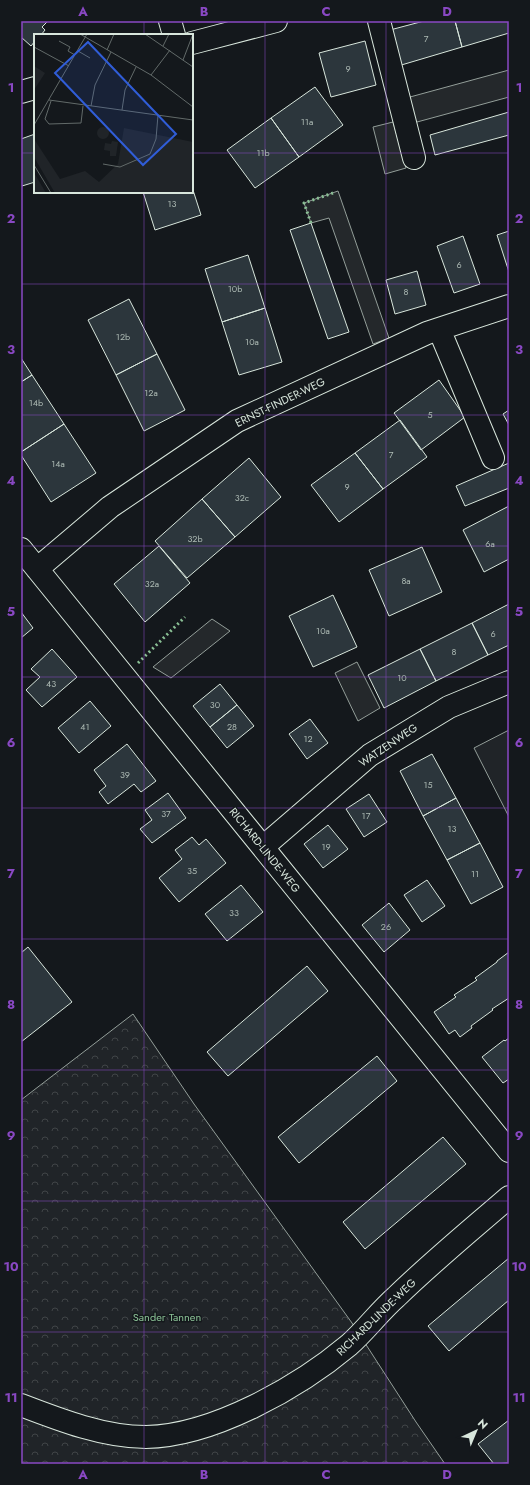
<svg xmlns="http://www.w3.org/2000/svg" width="530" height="1485" viewBox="0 0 530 1485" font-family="Jost,sans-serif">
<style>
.green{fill:#202428;stroke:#939e99}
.forest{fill:url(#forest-crowns);stroke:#939e99}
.parking{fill:#24282b;stroke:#939e99}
.building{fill:#2c363c;stroke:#d8e6dc}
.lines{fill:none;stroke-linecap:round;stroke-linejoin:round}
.minor-casing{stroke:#d8e6dc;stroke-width:24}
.minor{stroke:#14181c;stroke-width:22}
.hedge{stroke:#8ac095;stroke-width:3;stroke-dasharray:2 3;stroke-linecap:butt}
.grid{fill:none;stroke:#8948c3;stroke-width:1;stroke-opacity:0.55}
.labels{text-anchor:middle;stroke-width:3;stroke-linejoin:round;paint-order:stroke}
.number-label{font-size:9px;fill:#adbab4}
.street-label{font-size:11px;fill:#d8e6dc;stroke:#14181c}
.park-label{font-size:11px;fill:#8ac095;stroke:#14181c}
.inset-road{fill:none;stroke:#626a69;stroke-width:1}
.view{fill:#305dd8;fill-opacity:0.15;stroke:#305dd8;stroke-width:2}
.inset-edge{fill:none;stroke:#d8e6dc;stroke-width:2}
.neatline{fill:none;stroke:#8948c3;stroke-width:1.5}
.grid-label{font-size:13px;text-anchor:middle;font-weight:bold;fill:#8948c3}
</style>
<defs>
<pattern id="forest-crowns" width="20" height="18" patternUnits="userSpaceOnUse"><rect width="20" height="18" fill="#202428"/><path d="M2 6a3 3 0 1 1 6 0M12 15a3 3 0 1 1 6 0" fill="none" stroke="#404447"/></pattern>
</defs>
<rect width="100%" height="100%" fill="#14181c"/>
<path class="green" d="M509,730V817L474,748Z"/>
<path class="forest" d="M133,1014L194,1104L352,1323L416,1422L445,1464H21V1100Z"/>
<path class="parking" d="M509,70V97L406,125L399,100Z
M393,122L406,168L385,174L373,127Z
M338,191L389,338L373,344L329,218L311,223L304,203Z
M212,619L230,631L171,678L153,667Z
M357,662L380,708L358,721L335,673Z"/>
<path class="building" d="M21,21H48L42,27L45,30L41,35H35V41L31,46L21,37Z
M424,21H455L462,47L398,66L390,30Z
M455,21H509V33L462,47Z
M365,41L376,85L331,97L319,53Z
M315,87L343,125L299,157L271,118Z
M509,112V135L435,155L430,135Z
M271,118L299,157L255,188L227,150Z
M35,134V182L22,186L21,183V139Z
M192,187L201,215L155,230L143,192H192Z
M311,223L349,332L328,339L290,230Z
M509,231V272L497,235Z
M463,236L480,284L454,293L437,246Z
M248,255L265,308L222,322L205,269Z
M417,271L426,305L395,314L386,280Z
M129,299L157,354L116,375L88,320Z
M265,308L282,362L239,375L222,322Z
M157,354L185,410L144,431L116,375Z
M21,358L32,375L21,382Z
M32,375L64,424L21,452V382Z
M439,380L465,417L421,450L394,413Z
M509,410V425L503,414Z
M400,420L427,457L383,489L355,453Z
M64,424L96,473L51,502L21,455V452Z
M355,453L383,489L339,522L311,485Z
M249,458L281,497L235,537L202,499Z
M509,463V488L465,506L456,486Z
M202,499L235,537L187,578L155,541Z
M509,506V559L484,572L463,530Z
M159,546L190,583L145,622L114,584Z
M422,547L442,592L389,616L369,570Z
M333,595L357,647L313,667L289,616Z
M509,604V645L488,655L472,623Z
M21,612L33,628L21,638Z
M472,623L488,655L436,681L420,649Z
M52,649L77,677L42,707L26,690L40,677L31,669Z
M420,649L436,681L384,708L368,675Z
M220,684L237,705L210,727L193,706Z
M90,701L111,726L79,753L58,728Z
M237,705L254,726L227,748L210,727Z
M310,719L328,743L307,759L289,734Z
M127,744L156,781L141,792L134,784L108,804L99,792L106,786L94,770Z
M432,754L456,798L423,816L400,771Z
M168,793L186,818L152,843L140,829L152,820L145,810Z
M369,794L387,822L364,837L346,809Z
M456,798L480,843L447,860L423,816Z
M328,825L348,849L323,868L304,844Z
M192,837L199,845L206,839L226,863L179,902L159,878L182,859L175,850Z
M480,843L503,887L471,904L447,860Z
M427,880L445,906L422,922L404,895Z
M241,885L263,912L227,941L205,914Z
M389,903L410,930L384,952L362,925Z
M28,947L72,1002L21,1042V953Z
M509,952V998L492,1009L493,1010L471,1026L472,1028L460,1037L455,1030L449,1034L434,1012L456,997L454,995L477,980L475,978L497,962V961Z
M307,966L328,991L228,1076L207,1052Z
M509,1038V1079L503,1083L482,1057L504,1040L505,1041Z
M377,1056L397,1081L299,1163L278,1137Z
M443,1137L466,1164L365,1249L343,1222Z
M509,1258V1300L449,1351L428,1326Z
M509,1420V1463L494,1464L478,1444Z"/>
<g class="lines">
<g class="minor-casing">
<path id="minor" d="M170,21L174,35
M379,21L414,158
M192,43L276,21
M21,92L35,88
M439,329L493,458
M21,549L509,1151
M37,569L110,507L237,421L427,333L509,306
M263,847L370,755L449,707L509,682
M21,1405C60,1420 104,1437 146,1437C213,1436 299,1387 349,1345C366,1330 379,1312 396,1297C432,1262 471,1230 509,1197"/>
</g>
<use href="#minor" class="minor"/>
<path class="hedge" d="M311,223L304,203L333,193
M138,663L185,617"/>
</g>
<path class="grid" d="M144,21V35M265,21V1464M386,21V1464M21,153H35M192,153H509M144,192V1464M21,284H509M21,415H509M21,546H509M21,677H509M21,808H509M21,939H509M21,1070H509M21,1201H509M21,1332H509"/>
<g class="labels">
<g class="number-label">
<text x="426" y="42">7</text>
<text x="348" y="72">9</text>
<text x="307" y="125">11a</text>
<text x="263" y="156">11b</text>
<text x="172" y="207">13</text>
<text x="459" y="268">6</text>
<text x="235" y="292">10b</text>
<text x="406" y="295">8</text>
<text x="123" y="340">12b</text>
<text x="252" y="345">10a</text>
<text x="151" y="396">12a</text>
<text x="36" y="406">14b</text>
<text x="430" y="418">5</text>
<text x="391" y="458">7</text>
<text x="58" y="467">14a</text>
<text x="347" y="490">9</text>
<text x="242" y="501">32c</text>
<text x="195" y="542">32b</text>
<text x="490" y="547">6a</text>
<text x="406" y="584">8a</text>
<text x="152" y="587">32a</text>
<text x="323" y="634">10a</text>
<text x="493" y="637">6</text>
<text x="454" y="655">8</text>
<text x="402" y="681">10</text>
<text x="51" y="687">43</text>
<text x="215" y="708">30</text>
<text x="85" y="730">41</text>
<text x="232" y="730">28</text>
<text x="308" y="742">12</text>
<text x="125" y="778">39</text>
<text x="428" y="788">15</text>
<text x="166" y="817">37</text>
<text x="366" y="819">17</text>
<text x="452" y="832">13</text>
<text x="326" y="850">19</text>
<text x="192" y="874">35</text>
<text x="475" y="877">11</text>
<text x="234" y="916">33</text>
<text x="386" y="930">26</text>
</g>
<g class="street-label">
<text transform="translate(280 402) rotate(-26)" y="4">ERNST-FINDER-WEG</text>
<text transform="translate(388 745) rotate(-34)" y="4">WATZENWEG</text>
<text transform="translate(265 850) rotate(51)" y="4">RICHARD-LINDE-WEG</text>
<text transform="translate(376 1317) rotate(-44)" y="4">RICHARD-LINDE-WEG</text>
</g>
<g class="park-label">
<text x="167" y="1321">Sander Tannen</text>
</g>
</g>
<g transform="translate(34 34)">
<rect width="159" height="159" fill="#14181c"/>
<path d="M63 99a6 6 0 1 1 12 0a6 6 0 1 1-12 0ZM78,107L84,108L82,122H76V117L70,116L71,109L77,110Z" fill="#202428"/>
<path d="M0,32L11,39L0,56ZM90,94L159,108V159H21L0,123V105L26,145L51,137L65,148L84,130ZM0,139L2,142L12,159H0Z" fill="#202428"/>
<path class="inset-road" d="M46,0L117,41L159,73M111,0L159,33M25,7L36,13L34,17L41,21M129,12L135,0M0,13L35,32M73,16L80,0M44,17L56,24M149,26L159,0M117,41L136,16M15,66L159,86M17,67L11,85L15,90L47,89L49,72M57,72L61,51L77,18M88,76L91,56L102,33M0,91L53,0M69,130L86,133L116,120L122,105L124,81M0,131L17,159"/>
<path class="view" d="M54,8L142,100L109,131L21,39Z"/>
<rect width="159" height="159" class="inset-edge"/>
</g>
<rect width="530" height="1485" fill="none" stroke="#14181c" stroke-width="44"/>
<g transform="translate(476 1431) rotate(44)" stroke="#14181c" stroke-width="3" paint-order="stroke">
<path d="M0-3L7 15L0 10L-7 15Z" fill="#d8e6dc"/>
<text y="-6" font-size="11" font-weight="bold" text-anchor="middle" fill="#d8e6dc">N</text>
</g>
<rect x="22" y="22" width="486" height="1441" class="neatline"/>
<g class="grid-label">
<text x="83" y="16">A</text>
<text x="204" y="16">B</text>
<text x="326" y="16">C</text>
<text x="447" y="16">D</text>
<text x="11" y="92">1</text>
<text x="519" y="92">1</text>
<text x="11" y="223">2</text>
<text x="519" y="223">2</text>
<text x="11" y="354">3</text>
<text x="519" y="354">3</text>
<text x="11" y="485">4</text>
<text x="519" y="485">4</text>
<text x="11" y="616">5</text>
<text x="519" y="616">5</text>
<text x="11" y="747">6</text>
<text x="519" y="747">6</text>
<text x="11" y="878">7</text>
<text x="519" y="878">7</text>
<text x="11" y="1009">8</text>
<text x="519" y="1009">8</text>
<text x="11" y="1140">9</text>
<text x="519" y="1140">9</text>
<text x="11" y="1271">10</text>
<text x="519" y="1271">10</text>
<text x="11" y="1402">11</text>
<text x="519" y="1402">11</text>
<text x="83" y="1479">A</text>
<text x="204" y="1479">B</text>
<text x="326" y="1479">C</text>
<text x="447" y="1479">D</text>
</g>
</svg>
